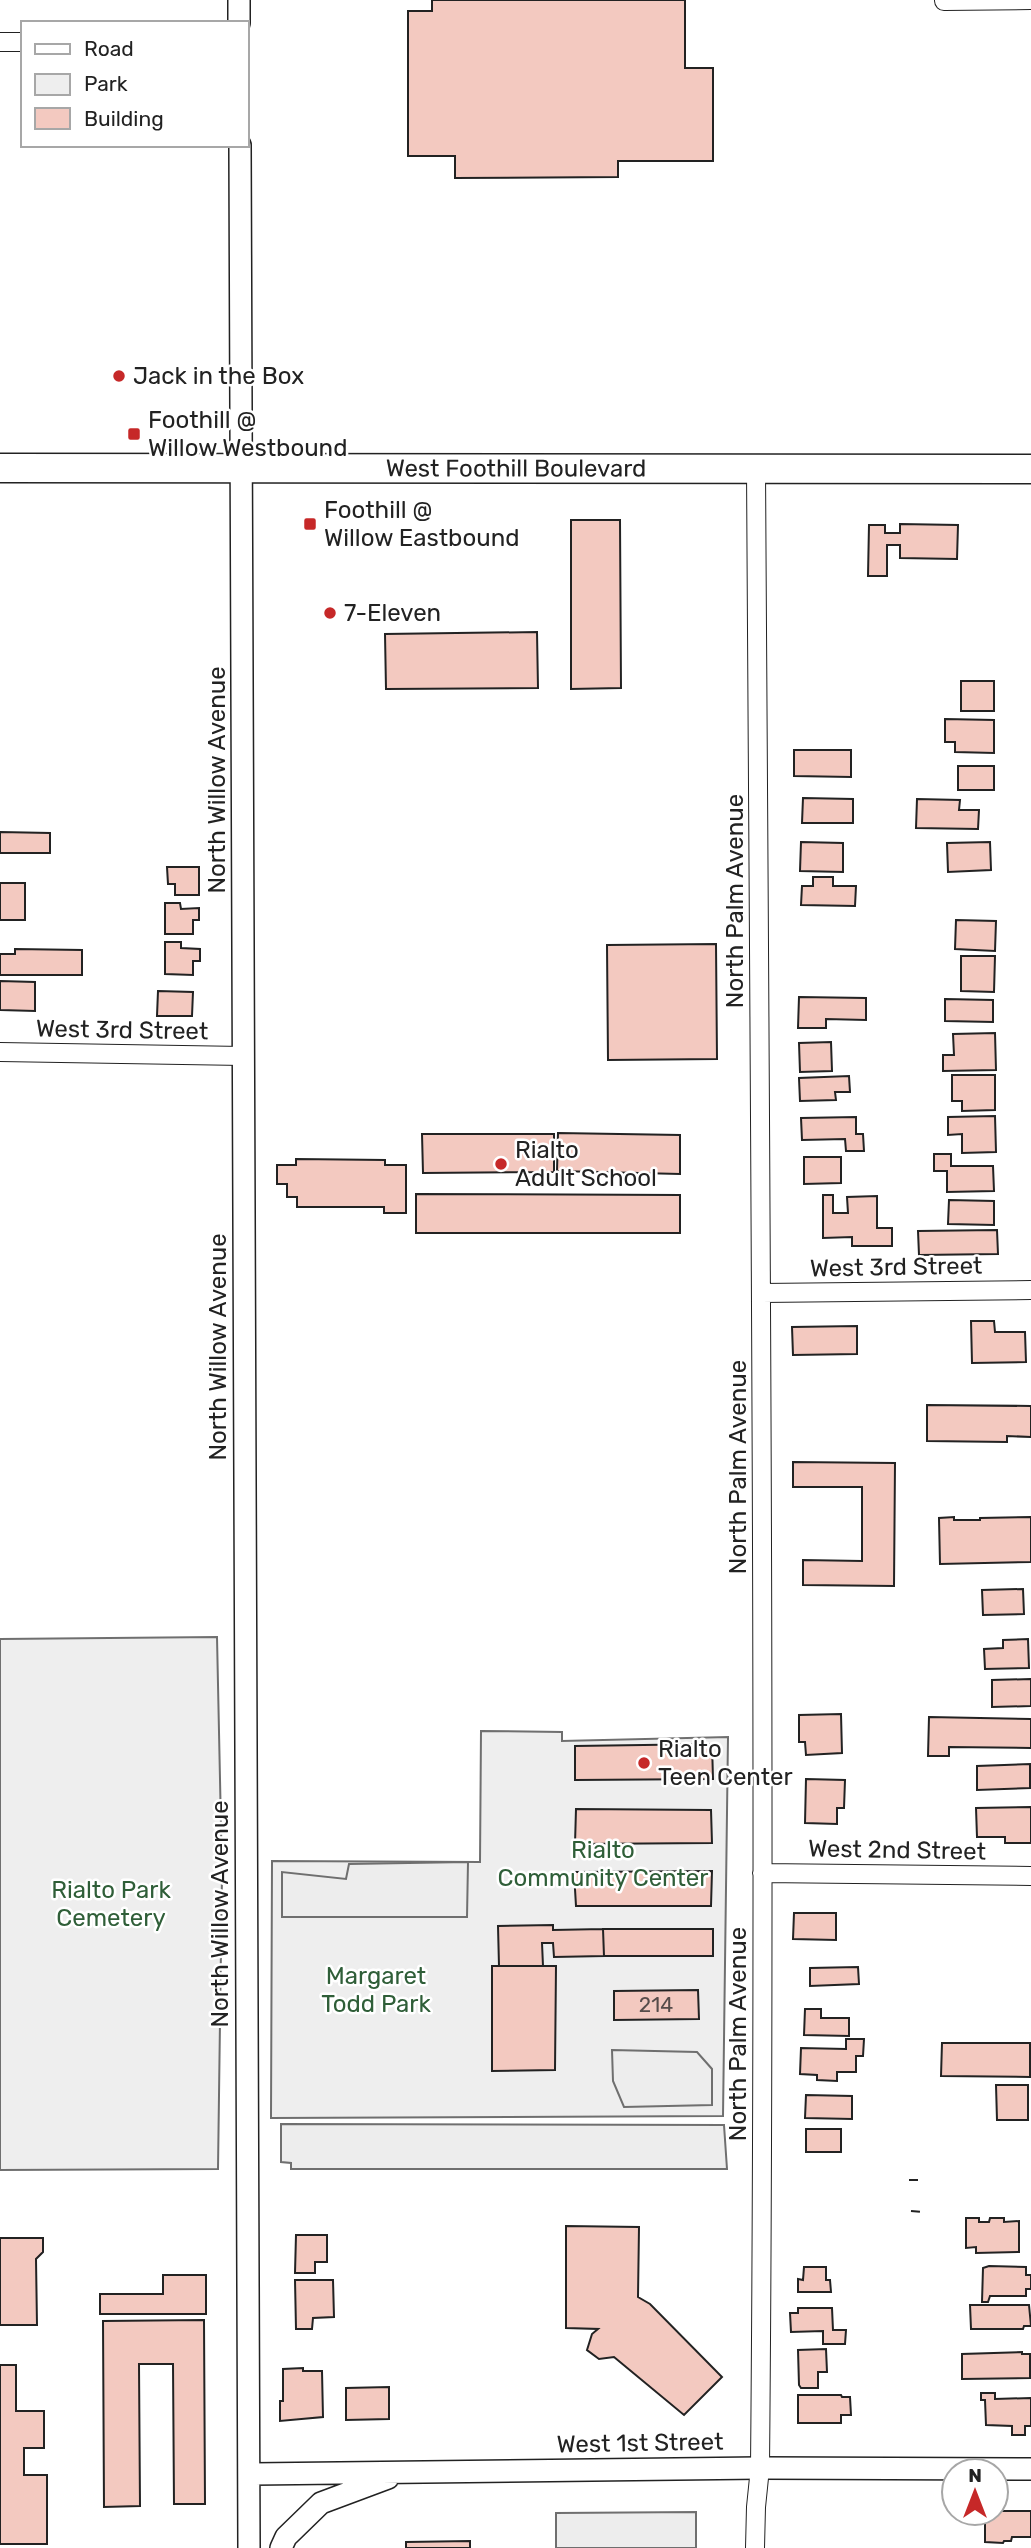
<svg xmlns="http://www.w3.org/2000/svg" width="1031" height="2548" viewBox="0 0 1031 2548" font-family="Rubik,sans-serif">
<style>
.green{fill:#eee;stroke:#6f6f6f;stroke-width:2}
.parking{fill:#ededed;stroke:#6f6f6f;stroke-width:2}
.building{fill:#f3c9c0;stroke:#222;stroke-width:2}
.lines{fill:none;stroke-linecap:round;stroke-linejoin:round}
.minor-casing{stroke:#222;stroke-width:20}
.tertiary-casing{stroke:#222;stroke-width:24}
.primary-casing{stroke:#222;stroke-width:31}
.minor{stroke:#fff;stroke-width:18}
.tertiary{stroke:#fff;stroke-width:21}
.primary{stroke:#fff;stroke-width:28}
.fence{stroke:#222;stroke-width:2;stroke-dasharray:9 3.5;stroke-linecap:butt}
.poi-dot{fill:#c62828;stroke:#fff;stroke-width:2.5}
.labels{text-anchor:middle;stroke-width:5;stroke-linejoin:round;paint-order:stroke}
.number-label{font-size:21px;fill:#564c4a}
.poi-label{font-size:24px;fill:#222;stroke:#fff;text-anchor:start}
.street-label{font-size:24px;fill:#222;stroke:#fff}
.park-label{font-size:24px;fill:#2f5e38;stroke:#fff}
</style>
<rect width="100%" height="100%" fill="#fff"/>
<path class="green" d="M217,1637L222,1874L218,2169L0,2170V1639Z
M481,1731L562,1732V1741L728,1737L723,2116L271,2118L272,1861L480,1862Z"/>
<path class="parking" d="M468,1862L467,1917H282V1872L346,1879L349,1864Z
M612,2050L697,2052L712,2069V2105L624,2107L613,2081Z
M281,2124L724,2125L727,2169H291V2163L281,2162Z
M696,2512V2548H556V2513Z"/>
<path class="building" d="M432,0H685V68H713V161H618V177L455,178V156H408V11H432Z
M571,520H620L621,688L571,689Z
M900,524L958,525L957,559L900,558V545H887V576H868L869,525H885V533H900Z
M537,632L538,688L386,689L385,634Z
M961,681H994V711H961Z
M945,719L994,720V753L955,752V742H945Z
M794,750H851V777L794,776Z
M958,766H994V790H958Z
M803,798L853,799V823H802Z
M917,799L960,800L959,810H979L978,829L916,828Z
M0,832L50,833V853H0Z
M801,842L843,843V872L800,871Z
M990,842L991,870L948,872L947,843Z
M167,867H199V895H175V884H168Z
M813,877H833V886H856L855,906L801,905L802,886H813Z
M0,883H25V920H0Z
M165,903H180L181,909L199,908V920H193V934H165Z
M956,920L996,921L995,951L955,949Z
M165,942H181V948L200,949V961H193V975L165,974Z
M716,944L717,1059L608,1060L607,945Z
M15,949L82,950V975H0V954H15Z
M961,956H995L994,992L961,991Z
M0,981L35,982V1011L0,1010Z
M158,991L193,992L192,1016H157Z
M799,997L866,998V1020L826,1019V1028H798Z
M945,999L993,1000V1022L945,1021Z
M995,1033L996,1070L943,1071V1055H954L953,1034Z
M831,1042L832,1071L800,1072L799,1043Z
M952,1075H995V1110L962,1111V1101H952Z
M849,1076L850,1092H835L836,1100L800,1101L799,1078Z
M995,1116L996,1152L962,1153V1134L948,1135V1117Z
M856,1117V1134H863L864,1151H846L845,1139L802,1140L801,1118Z
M558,1133L680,1135V1174L557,1171Z
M422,1134H554V1172L423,1173Z
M934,1154H951V1166H993L994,1191L947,1192V1171H934Z
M804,1157H841V1183L804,1184Z
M296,1159L385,1160V1165H406V1213H384V1207H297V1197H287V1184H277V1165H296Z
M416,1194L680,1195V1233H416Z
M823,1195H833V1213H848L847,1197L877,1196V1228H892V1246H852V1237L823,1238Z
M949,1200L994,1201V1225L948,1224Z
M997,1230L998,1254L919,1255L918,1231Z
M971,1321H994L995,1332H1025L1026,1362L972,1363Z
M857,1326V1354L793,1355L792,1327Z
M927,1405L1031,1406V1437L1007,1436V1442L927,1441Z
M793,1462L895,1463L894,1586L803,1585V1560L862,1561V1487H793Z
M954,1517V1520H980V1518L1031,1517V1562L940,1564L939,1518Z
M1023,1589L1024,1614L983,1615L982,1590Z
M1028,1639L1029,1668L985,1669L984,1649L1003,1648V1640Z
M1031,1679V1706L992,1707V1680Z
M841,1714L842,1753L806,1755L805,1742H799V1715Z
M929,1717L1031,1719V1748L949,1747V1756H928Z
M712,1744L713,1779L575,1780V1746Z
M1030,1764V1788L977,1790V1766Z
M806,1779L845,1780L844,1808H837V1824L805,1823Z
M1031,1807V1843H1005V1837H977L976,1808Z
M576,1809L711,1810L712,1843L575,1844Z
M712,1871L711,1906H576L574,1872Z
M794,1913H836V1940L793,1939Z
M553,1925V1930L603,1929L604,1956L554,1957L553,1943H542L543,1966H499L498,1926Z
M603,1929H713V1956H604Z
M492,1966H556L555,2070L492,2071Z
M858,1967L859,1984L810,1986V1968Z
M698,1990L699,2019L614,2020V1991Z
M805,2009H821V2018H849V2036L804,2035Z
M846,2039H864L863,2056H856V2072H837V2081L817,2080V2075L800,2074L801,2048L846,2049Z
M942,2043H1030V2077L941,2076Z
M996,2085H1028V2120H997Z
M806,2095L852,2096V2119L805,2118Z
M806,2129H841V2152H806Z
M966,2218H979V2222H989L990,2218H1004V2222L1019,2221V2252L976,2253V2247L966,2248Z
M566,2226L639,2227L638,2297L650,2304L722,2377L684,2415L614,2357L599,2359L587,2350L592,2334L598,2329L566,2328Z
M296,2235H327V2262H315V2273H295Z
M0,2238H43V2252L36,2259L37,2325H0Z
M989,2266L1026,2267V2275H1031V2289H1026V2296H990L988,2302H982L983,2268Z
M804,2267H826V2280H830L831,2292H798V2279L803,2280Z
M163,2275H206V2314H100V2294H163Z
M295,2280H333L334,2317L313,2318L312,2329H296Z
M970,2305H1029L1031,2326H1024L1023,2329H971Z
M798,2308H832L833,2330H846L845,2344H823V2331L791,2332L790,2313H798Z
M204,2320L205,2504H174L173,2364H139L140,2506L104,2507L103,2321Z
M826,2349L827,2372H818V2388H801L799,2385L798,2350Z
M1022,2352V2354H1030V2378L962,2379V2354Z
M0,2365H16V2411H44V2448H24V2475H47V2544H0Z
M303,2368V2371H322L323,2417L280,2421V2401H283V2369Z
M389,2387V2419L346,2420V2388Z
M981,2393H995V2399L1031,2398V2426H1025V2435H1012V2426L986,2425L985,2400H981Z
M798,2395H841L842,2397H850L851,2415H841V2423H798Z
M996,2511H1031V2537H1012L1011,2541H1004L1003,2543L985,2542V2513H996Z
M470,2541V2548H406V2542Z"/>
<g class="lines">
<g class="minor-casing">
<path id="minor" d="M944,1L1031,0
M0,42H23
M0,1052L243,1056
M762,1293L1031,1290
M762,1873L1031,1876
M755,2548L756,2507L760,2468C766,1801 760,1134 756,467"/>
</g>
<g class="tertiary-casing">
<path id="tertiary" d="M239,0V23
M240,145L249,2548
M250,2474L760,2468L1031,2469
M281,2548L286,2537L321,2503L388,2478"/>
</g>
<g class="primary-casing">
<g id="primary">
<path id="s1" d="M0,468L1031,469"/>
</g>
</g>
<use href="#minor" class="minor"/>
<use href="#tertiary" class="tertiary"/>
<use href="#primary" class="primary"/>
<path class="fence" d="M909,2180H920
M911,2211L922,2212"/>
</g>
<g class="poi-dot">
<circle cx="119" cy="376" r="7"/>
<rect x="127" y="427" width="14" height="14" rx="3.5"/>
<rect x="303" y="517" width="14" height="14" rx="3.5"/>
<circle cx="330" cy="613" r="7"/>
<circle cx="501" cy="1164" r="7"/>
<circle cx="644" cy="1763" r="7"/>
</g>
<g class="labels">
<g class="number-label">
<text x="656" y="2012">214</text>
</g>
<g class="poi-label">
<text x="133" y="384">Jack in the Box</text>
<text x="148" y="428">Foothill @<tspan x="148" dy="28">Willow Westbound</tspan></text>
<text x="324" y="518">Foothill @<tspan x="324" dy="28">Willow Eastbound</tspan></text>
<text x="344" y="621">7-Eleven</text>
<text x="515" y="1158">Rialto<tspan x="515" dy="28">Adult School</tspan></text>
<text x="658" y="1757">Rialto<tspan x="658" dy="28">Teen Center</tspan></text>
</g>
<g class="street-label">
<text dy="8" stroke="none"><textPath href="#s1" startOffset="516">West Foothill Boulevard</textPath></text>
<text transform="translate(217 780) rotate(-90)" y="8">North Willow Avenue</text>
<text transform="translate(735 901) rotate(-90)" y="8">North Palm Avenue</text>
<text transform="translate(122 1030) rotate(1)" y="8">West 3rd Street</text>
<text transform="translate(896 1267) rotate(-1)" y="8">West 3rd Street</text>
<text transform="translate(218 1347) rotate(-90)" y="8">North Willow Avenue</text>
<text transform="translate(738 1467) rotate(-90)" y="8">North Palm Avenue</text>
<text transform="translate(897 1850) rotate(1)" y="8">West 2nd Street</text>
<text transform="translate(220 1914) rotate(-90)" y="8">North Willow Avenue</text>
<text transform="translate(738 2034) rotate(-90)" y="8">North Palm Avenue</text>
<text transform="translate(640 2443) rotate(-1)" y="8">West 1st Street</text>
</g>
<g class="park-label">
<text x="603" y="1858">Rialto<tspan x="603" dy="28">Community Center</tspan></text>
<text x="111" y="1898">Rialto Park<tspan x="111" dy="28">Cemetery</tspan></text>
<text x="376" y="1984">Margaret<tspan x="376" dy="28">Todd Park</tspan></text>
</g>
</g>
<rect x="21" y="21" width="228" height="126" fill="#ffffff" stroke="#a7a7a7" stroke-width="2"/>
<rect x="35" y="44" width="35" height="10" fill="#ffffff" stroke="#a7a7a7" stroke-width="2"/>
<text x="84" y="56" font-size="21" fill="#222222">Road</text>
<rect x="35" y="74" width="35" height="21" fill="#eeeeee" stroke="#a7a7a7" stroke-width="2"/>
<text x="84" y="91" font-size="21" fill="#222222">Park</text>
<rect x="35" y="108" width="35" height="21" fill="#f3c9c0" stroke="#a7a7a7" stroke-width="2"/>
<text x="84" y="126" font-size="21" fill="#222222">Building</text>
<g transform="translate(975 2492)"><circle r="33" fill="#ffffff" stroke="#a7a7a7" stroke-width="2"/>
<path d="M0-5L12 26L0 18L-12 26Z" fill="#c62828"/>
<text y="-10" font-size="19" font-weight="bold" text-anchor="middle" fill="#222222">N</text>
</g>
</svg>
